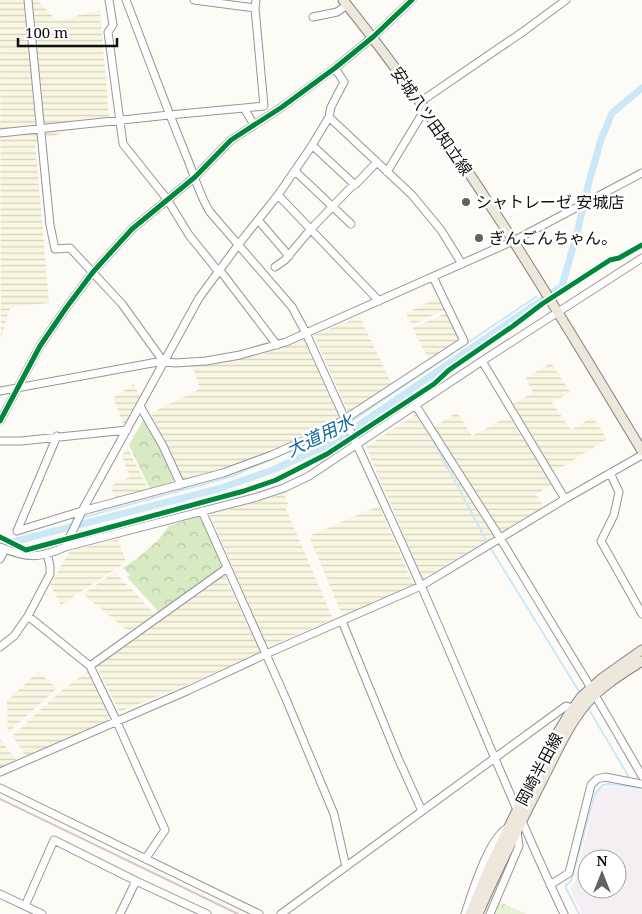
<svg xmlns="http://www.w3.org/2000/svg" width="642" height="914" viewBox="0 0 642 914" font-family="'Noto Serif','Noto Sans JP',serif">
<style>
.industrial{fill:#f4eff2;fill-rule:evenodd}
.farmland{fill:url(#farmland-rules)}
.forest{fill:url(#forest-crowns)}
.park{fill:url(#park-crowns)}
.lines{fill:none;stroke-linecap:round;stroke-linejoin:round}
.stream{stroke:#cce8f7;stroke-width:2}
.canal{stroke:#cce8f7;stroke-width:7}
.minor-casing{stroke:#969694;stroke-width:9}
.major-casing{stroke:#848381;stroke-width:11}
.minor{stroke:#fffefe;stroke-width:7}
.major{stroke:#ede8db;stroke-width:9}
.rail{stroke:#d9c5c6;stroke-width:2}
.cycleway-casing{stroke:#fff;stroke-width:8}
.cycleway{stroke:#00873e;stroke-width:5}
.poi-dot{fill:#636260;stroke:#fff;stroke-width:2}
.labels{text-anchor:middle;stroke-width:5;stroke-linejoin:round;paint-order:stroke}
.street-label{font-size:16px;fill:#101010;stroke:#fff}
.poi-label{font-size:16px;fill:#101010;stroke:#fff;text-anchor:start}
.water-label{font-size:18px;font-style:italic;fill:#1669a4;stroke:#fff}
</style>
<defs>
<pattern id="farmland-rules" width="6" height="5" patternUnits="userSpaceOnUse" patternTransform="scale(1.25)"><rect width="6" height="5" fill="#f9f6e2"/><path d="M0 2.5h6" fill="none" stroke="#d4d2c1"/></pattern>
<pattern id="forest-crowns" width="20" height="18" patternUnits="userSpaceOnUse" patternTransform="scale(1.25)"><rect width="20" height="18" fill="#d7eac3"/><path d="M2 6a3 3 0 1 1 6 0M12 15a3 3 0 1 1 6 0" fill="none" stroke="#b8c8a6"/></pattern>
<pattern id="park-crowns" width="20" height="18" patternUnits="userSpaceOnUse" patternTransform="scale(1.25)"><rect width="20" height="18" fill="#e7f2d6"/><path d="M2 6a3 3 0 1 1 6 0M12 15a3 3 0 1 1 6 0" fill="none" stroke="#c5ceb7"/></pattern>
</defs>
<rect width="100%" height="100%" fill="#fcfbf6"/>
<path class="industrial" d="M609,786L642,790V914H582L570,887L575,882L596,796L599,791ZM587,859H617V889H587Z"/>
<path class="farmland" d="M0,0H37L57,21L100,10L109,118L35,142L49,303L10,307L1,338Z
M440,297L446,309L412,325L406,313Z
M446,313L460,341L429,361L413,328Z
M360,317L392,385L349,414L314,335Z
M304,340L340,418L269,453L183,481L151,413L200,389L192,365L209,364L263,354Z
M551,363L570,392L552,403L571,430L593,417L607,439L554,472L513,404L533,393L526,378Z
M134,384L142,401L125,429L113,398Z
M457,412L472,436L509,416L552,485L536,494L544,507L501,533L433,428Z
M416,414L494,536L423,579L366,447Z
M127,447L149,491L117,500L110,486L130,477L122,456Z
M284,494L288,504L286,509L333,619L267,647L210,515Z
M379,506L414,586L343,617L309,536Z
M118,539L126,562L61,605L50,585L70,551Z
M115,572L155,614L129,632L83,594Z
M224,575L261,652L191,683L119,712L97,666Z
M88,671L110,719L27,757L12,736L61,691Z
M38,672L57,688L8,733L7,701Z
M0,739L17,761L0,769Z"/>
<path class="forest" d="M145,417L174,481L150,489L129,445Z
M200,516L222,567L159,612L127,577L130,575L123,568L139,557L158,540L169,526Z"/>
<path class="park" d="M500,902L526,914H495Z"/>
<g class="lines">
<path class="stream" d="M432,438L488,544L580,693
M81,518L233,476L343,427L537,296
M587,706L630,779
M579,914L566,888V885L571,881L595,794L603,785L609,784L642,788"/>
<path class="canal" d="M16,541L218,489L275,469L325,446L365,421L558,289L562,286L577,233L590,178L601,140L612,113L642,88"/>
<g class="minor-casing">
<path id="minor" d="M28,0L50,225L55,249L70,248L122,304L163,361
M109,0L113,25L108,32L123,144L167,199L189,235L218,271
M126,0C146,52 165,104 186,155C194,174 199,195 210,212L292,307L306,333C344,418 384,502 422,588C470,696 513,807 564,914
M194,0L255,8
M313,17L337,12L347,5
M420,102L524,31L566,0
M244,108L264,106L255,8L256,0
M329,117L412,195L441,230L462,264
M0,133L169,115L244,108L254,125
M312,145L355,185L377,162
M295,171L351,224
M387,172L425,109
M278,195L379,301
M258,220L289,256
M275,267L285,260L310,230L354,184
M219,269L277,345
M482,361L565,499
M0,391L163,361L175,363L206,361L240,355L286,342L513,241L642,173
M140,406L163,446L181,485
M416,406L500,538L591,688
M0,421L40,346L66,308L93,272L132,229L195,177L231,140L282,107L335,68L373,37L412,0
M57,436L17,531L82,511L223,473L272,455L321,433L345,419L464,341L433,277
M0,441H21L127,430
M610,473L619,492L614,515L601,541L642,614
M202,511L286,699L334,814L346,867
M0,547C26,558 39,559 65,547L257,497L284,488L309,476L482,361L642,258
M65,547L82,511L199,298L238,245L278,195L311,147L329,117L331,107L344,82L335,68
M0,559L5,549
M28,616L90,666L116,720L165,830L146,858
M342,621L398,758L422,811
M0,647L14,636L28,616L50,574V566L47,553
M90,666L227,568
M595,695L642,776
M0,772L189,690L266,654L421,586L565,499L642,455
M0,788L259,914
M550,885L569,873L591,785L597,779L605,777L642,784
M0,894L42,914
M25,906L54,840L136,881L207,914
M120,914L136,881
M281,914L566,706L573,708
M465,914C472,893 489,836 509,827
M490,914L519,846L517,832"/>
</g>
<g class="major-casing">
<path id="major" d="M343,0C456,141 549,296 642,451
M470,914L490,866L544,755L569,714L582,696L601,679L642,650
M478,914C498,868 520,824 543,779C556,754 568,725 587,703C603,685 622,674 642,661"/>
</g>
<use href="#minor" class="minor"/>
<use href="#major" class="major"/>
<path class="rail" d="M0,799L238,914"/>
<g class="cycleway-casing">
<path id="cycleway" d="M0,421L40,346L66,308L93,272L132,229L195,177L231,140L282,107L335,68L373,37L412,0
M0,537L26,550L244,491L276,480L327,454L434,384L449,370L513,326L542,304L610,260L619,258L642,245"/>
</g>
<use href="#cycleway" class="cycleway"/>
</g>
<g class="poi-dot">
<circle cx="466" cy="202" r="5"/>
<circle cx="479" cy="238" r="5"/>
</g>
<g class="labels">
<g class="street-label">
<text transform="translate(432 121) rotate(55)" y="6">安城八ツ田知立線</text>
<text transform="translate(539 769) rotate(-62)" y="6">岡崎半田線</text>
</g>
<g class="poi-label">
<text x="476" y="208">シャトレーゼ 安城店</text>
<text x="489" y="244">ぎんごんちゃん。</text>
</g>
<g class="water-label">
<text transform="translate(320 436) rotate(-26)" y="6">大道用水</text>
</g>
</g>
<g transform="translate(602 874)"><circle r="24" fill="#ffffff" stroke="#9f9f9f"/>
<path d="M0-4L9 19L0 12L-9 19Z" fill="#636260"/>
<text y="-8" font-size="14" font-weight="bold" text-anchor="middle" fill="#101010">N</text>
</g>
<path d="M18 38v8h99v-8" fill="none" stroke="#101010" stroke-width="2.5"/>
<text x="25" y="38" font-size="15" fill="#101010" stroke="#ffffff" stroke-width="4" paint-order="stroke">100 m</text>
</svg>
